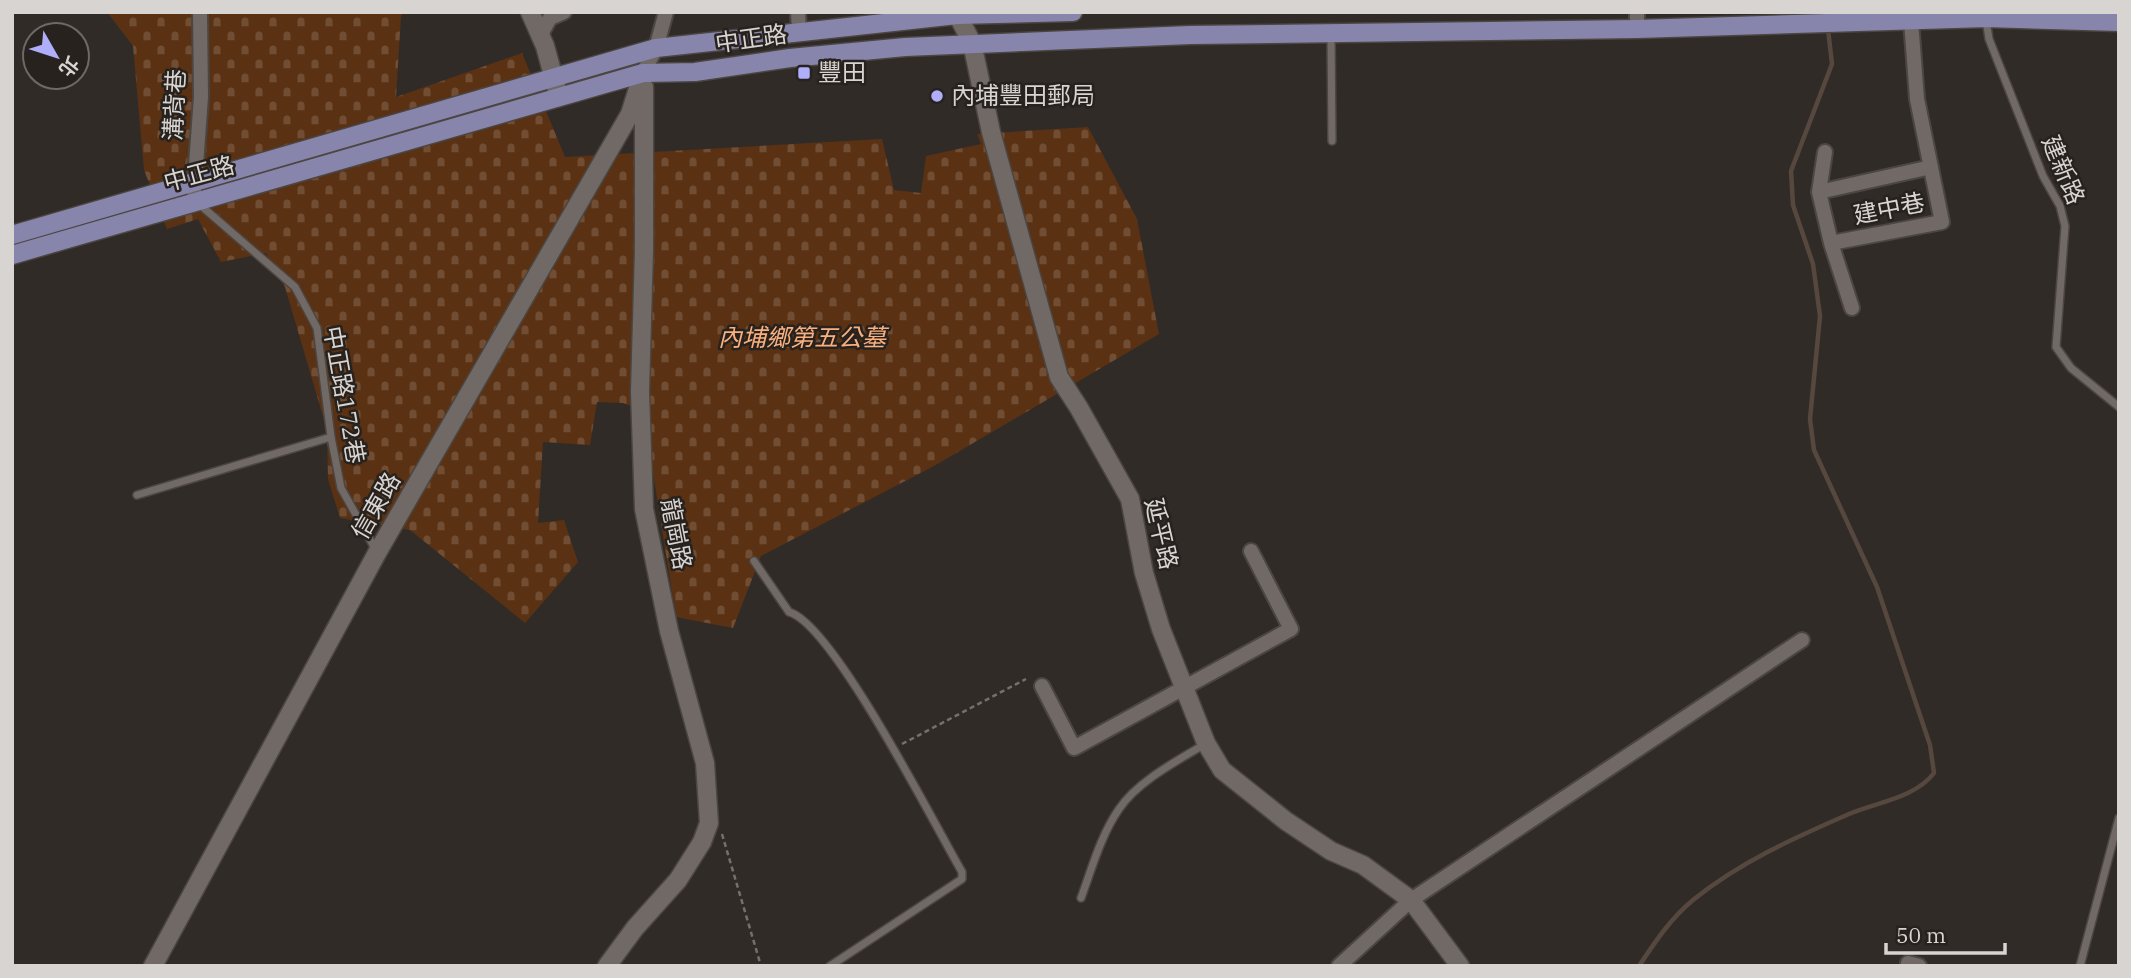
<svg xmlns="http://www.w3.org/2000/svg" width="2131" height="978" viewBox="0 0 2131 978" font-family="'IBM Plex Serif','Noto Sans TC',serif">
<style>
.cemetery{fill:url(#cemetery-stones)}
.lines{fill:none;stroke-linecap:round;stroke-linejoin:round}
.stream{stroke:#57483f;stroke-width:4.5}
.lane-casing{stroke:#4b4642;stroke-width:10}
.street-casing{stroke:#4b4642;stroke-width:18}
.secondary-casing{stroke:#4b4642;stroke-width:21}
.primary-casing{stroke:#4b4642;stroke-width:21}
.path{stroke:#75706d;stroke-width:2.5;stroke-dasharray:5 3.5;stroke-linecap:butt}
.lane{stroke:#706965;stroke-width:7}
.street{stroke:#706965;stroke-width:14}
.secondary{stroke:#706965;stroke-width:18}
.primary{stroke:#8885ac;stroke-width:18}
.poi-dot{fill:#afaefa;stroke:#27221e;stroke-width:2.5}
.labels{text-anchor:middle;stroke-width:5;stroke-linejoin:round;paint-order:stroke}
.street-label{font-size:24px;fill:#d8d4d1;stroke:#27221e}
.poi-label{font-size:24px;fill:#d8d4d1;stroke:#27221e;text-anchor:start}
.park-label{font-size:24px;font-style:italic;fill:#fab07e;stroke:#27221e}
</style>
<defs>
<pattern id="cemetery-stones" width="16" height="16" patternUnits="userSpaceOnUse" patternTransform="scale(1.75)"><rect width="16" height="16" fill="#5a3112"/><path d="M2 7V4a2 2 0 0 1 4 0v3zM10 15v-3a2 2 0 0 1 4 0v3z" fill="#714e33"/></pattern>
</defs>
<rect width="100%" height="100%" fill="#312b28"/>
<path class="cemetery" d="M107,12H404L401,16L396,97L522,53L565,157L882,139L894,190L921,193L926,156L981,144L977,134L1088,127L1137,219L1159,334L934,466L761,556L733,628L676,617L643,410L623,403L597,402L590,445L543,442L538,523L564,520L578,562L525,623L410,530L340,518L328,479L327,430L285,287L266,253L221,262L198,219L167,229L144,170L133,46Z"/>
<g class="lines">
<path class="stream" d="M1639,966C1655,942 1671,918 1693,900C1740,862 1794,838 1849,814C1877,802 1915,798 1934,773L1930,745L1877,587L1814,450L1810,419L1820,316L1813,264L1793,205L1791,171L1832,64L1828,29"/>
<g class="lane-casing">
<path id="lane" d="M1986,20L1989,39L2043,176L2060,206L2065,226L2056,347L2071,368L2119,407
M1331,33L1332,141
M199,204L295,287L317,328L331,437L341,488L377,552
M137,495L331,437
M754,561L789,612C833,624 934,824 962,872V879L830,966
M1081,898C1092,868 1101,835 1119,809C1138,781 1177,761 1205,744
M2080,966L2119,818"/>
</g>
<g class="street-casing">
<path id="street" d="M798,12L799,32
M1637,12V29
M540,36L550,18L564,12
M643,73L656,48L666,12
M1825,152L1819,192L1831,243L1852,308
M194,192L201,97L200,12
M1819,192L1931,167
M1831,243L1942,222L1917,99L1911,21
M1042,686L1074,748L1291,629L1251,551
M1908,963L1919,966
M1339,966L1411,900L1802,640"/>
</g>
<g class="secondary-casing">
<path id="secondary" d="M530,12L545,46L559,97
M956,12L972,43L991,132L1059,377L1079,408L1130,499L1144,573L1161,629L1206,743L1222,770L1286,821L1331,851L1363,865L1411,900L1460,966
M153,966L377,553L630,114L643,73
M607,966L635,928L678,880L702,842L709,823L705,763L669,631L644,509L640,392L644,249V87"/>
</g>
<g class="primary-casing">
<path id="primary" d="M12,235L656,48L957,15L1073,12
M12,255L643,73L695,72L790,58L905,47L1190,35L1637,29L1986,18L2119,22"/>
</g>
<path class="path" d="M902,744L1026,679
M722,834L761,966"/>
<use href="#lane" class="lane"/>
<use href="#street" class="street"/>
<use href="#secondary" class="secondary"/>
<use href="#primary" class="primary"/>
</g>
<g class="poi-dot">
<rect x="797" y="66" width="14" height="14" rx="3.5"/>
<circle cx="937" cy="96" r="7"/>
</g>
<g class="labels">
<g class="street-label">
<text transform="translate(751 39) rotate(-8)" y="8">中正路</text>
<text transform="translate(175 105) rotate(-87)" y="8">溝背巷</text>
<text transform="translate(2063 170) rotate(67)" y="8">建新路</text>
<text transform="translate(199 174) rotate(-15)" y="8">中正路</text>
<text transform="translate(1889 209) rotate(-11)" y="8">建中巷</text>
<text transform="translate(344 395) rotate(80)" y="8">中正路172巷</text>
<text transform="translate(376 506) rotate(-60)" y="8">信東路</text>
<text transform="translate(676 534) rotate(79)" y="8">龍崗路</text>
<text transform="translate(1161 534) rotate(77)" y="8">延平路</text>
</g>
<g class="poi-label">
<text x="818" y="81">豐田</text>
<text x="951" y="104">內埔豐田郵局</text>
</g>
<g class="park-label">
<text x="802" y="346">內埔鄉第五公墓</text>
</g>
</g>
<rect width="2131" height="978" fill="none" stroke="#d8d4d1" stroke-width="28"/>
<g transform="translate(56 56) rotate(129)"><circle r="33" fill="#27221e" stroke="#6e6966" stroke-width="2"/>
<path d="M0-5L12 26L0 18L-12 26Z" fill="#afaefa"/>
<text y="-10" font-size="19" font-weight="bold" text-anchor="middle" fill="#d8d4d1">北</text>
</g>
<path d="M1886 943v10h119v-10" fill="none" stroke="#d8d4d1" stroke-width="3.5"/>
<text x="1896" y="943" font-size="21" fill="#d8d4d1" stroke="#27221e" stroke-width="5" paint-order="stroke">50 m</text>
</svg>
